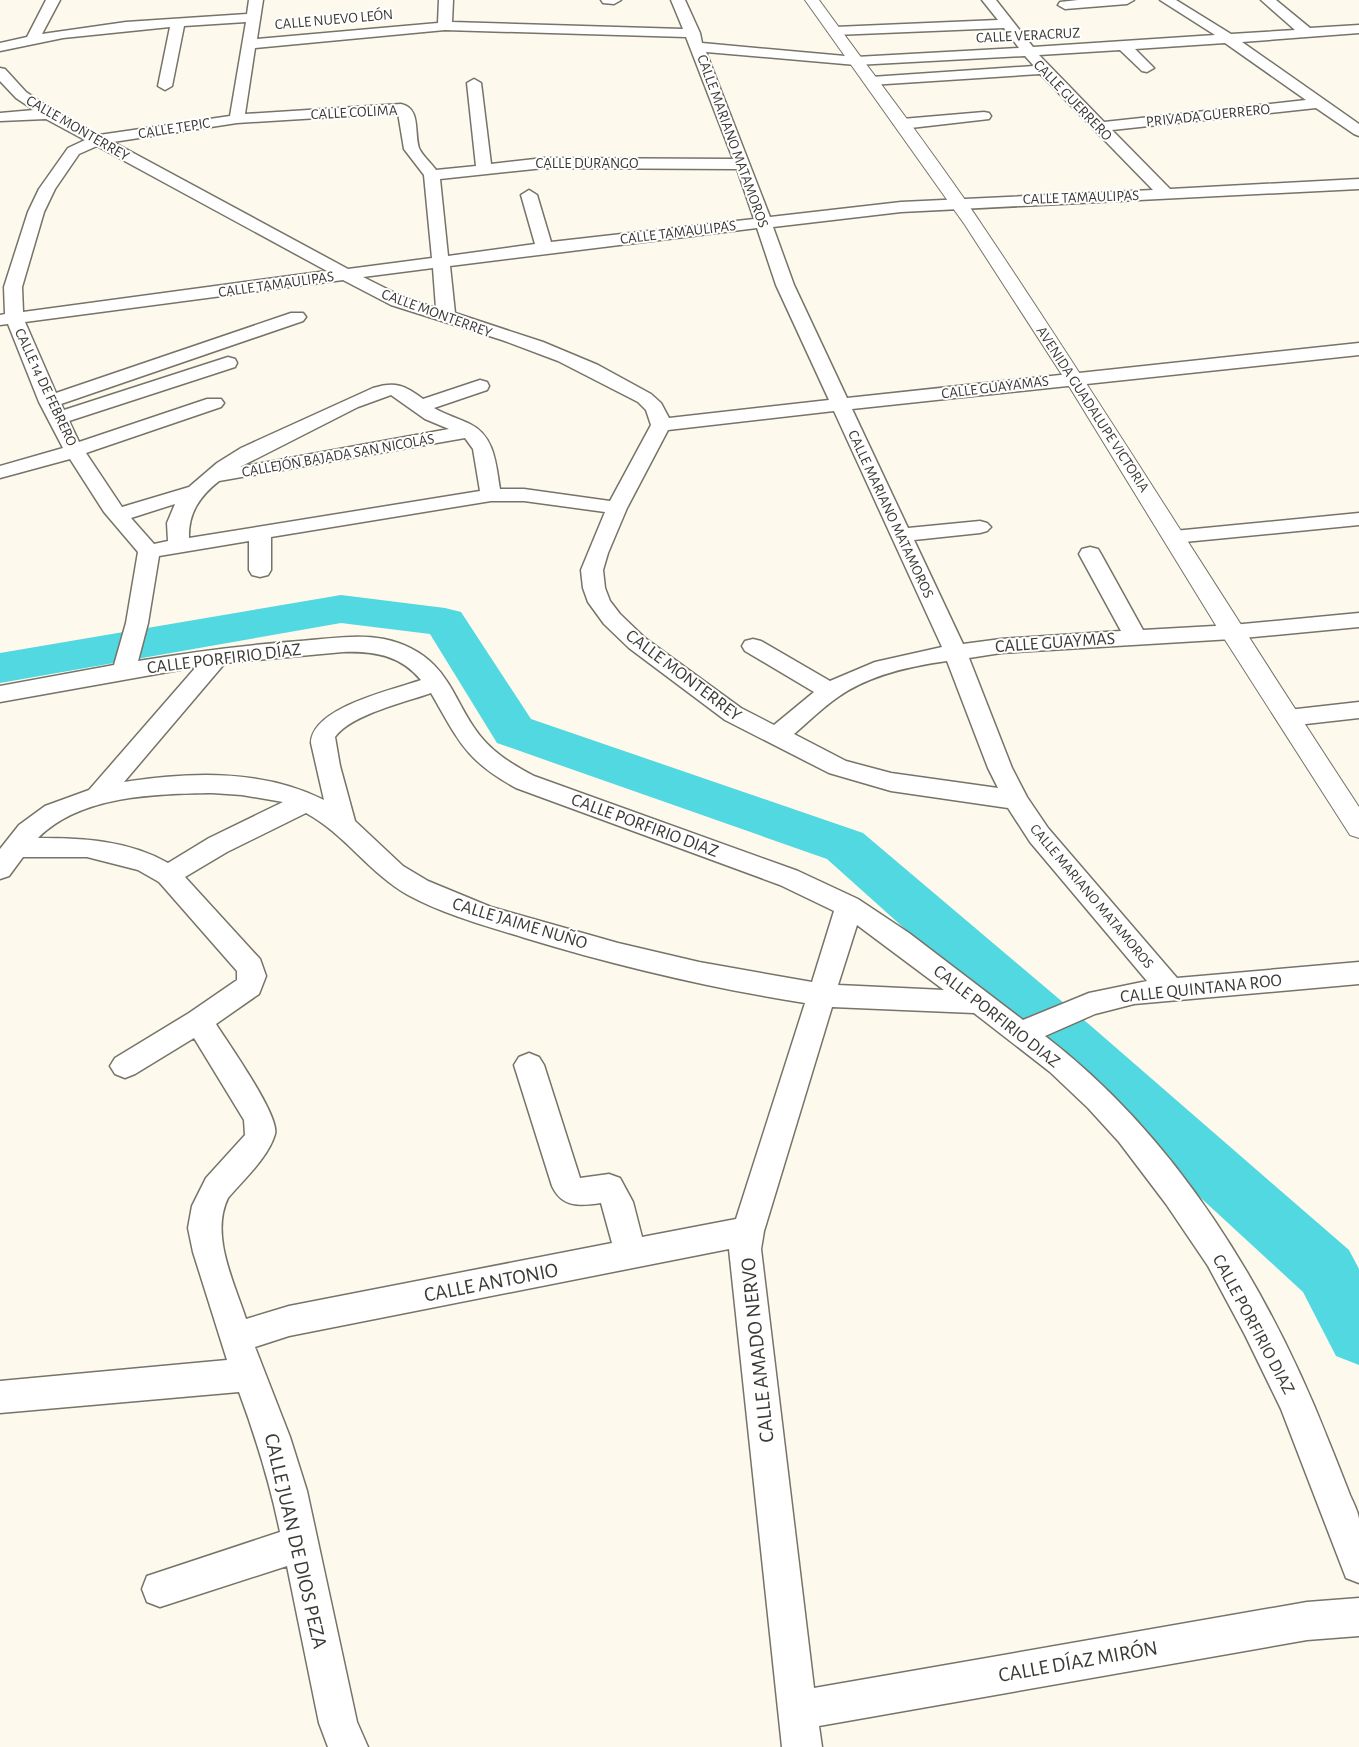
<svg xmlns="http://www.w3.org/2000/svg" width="1359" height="1747" viewBox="0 0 1359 1747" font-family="'Alegreya Sans',sans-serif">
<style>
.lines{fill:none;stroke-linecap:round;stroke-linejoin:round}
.river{fill:#52d8e0;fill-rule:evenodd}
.street-casing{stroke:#767368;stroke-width:3}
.secondary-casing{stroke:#767368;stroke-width:2}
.street{fill:#fff;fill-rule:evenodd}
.secondary{fill:#fff;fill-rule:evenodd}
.labels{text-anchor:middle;stroke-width:4;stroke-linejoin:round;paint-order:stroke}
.far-street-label{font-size:15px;fill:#3b3a35;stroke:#fff}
.street-label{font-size:18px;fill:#3b3a35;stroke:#fff}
.near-street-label{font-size:21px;fill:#3b3a35;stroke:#fff}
</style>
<rect width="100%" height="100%" fill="#fdf9ec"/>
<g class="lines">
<path class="river" d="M341,595L445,608L461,612L531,719L863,833L1091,1026L1349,1250L1359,1269V1365L1336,1356L1303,1292L1051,1060L827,859L497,743L430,634L341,623L0,683V653Z"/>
<g class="street-casing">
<path id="street" d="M46,0H60L42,34L126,22L247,14L249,0H263L257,39L438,23L439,0H453L452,22L683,29L671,0H685L700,33L702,43L856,57L1019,48L1004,28L835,35L828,31L835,27L998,20L982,0H996L1033,47L1215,35L1160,0H1176L1231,34L1295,30L1261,0H1276L1310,28L1359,25V33L1242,42L1359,124V136L1354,134L1316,108L1112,130L1170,189L1359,179V189L901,212L773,227L794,285L847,398L1359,343V355L852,409L908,528L980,521L987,523L991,527L987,531L980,533L914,540L963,644L1001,639L1121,631L1079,554L1082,549L1090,547L1098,549L1101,554L1143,630L1232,625L1359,613V627L1232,639L1001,653L969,658L1012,768L1027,797L1048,828L1177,978L1359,962V984L1134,1004L1095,1014L1045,1036C1177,1137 1269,1289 1329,1442C1336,1459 1343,1477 1350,1495C1353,1502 1358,1511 1359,1519C1359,1539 1359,1563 1359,1583L1346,1578L1281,1409L1245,1335L1208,1266L1166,1204L1119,1142L1088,1108L1050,1072L974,1013L832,1007L764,1231L761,1249L814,1688L1307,1602L1359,1598V1636L1307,1640L819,1726L822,1747H782L729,1249L289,1336L255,1347L290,1437L307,1491L357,1722L368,1747H328L319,1723L287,1566L160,1607L147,1602L142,1589L147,1576L280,1532C270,1484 256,1438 239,1392L0,1413V1381L227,1360L193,1252L188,1228L192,1206L206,1178L245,1135L244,1120L194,1038L135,1074L125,1078L115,1074L110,1066L115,1058L189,1013L237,980V971L159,882L138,870L87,857H23L9,876L0,879V849L19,825L45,806L89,790L196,667L0,702V686L114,665L126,623L138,552L104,512L70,459L0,478V466L63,448L39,402L8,324L0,325V315L5,314L4,287L28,212L39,189L68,148L85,140L46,119L0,121V113L34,110L16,98L0,81V68L5,69L26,92L54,111L99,135L230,116L246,22L184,26L172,86L165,90L158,86L170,27L63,38L0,51V43L27,37ZM445,30L686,37L733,159L544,158L491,164L481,83L474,79L467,83L476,166L436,170C431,163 422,155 419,148C414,132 421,108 401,104L245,114L255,48ZM1225,43L1306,100L1104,122L1039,55L1120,50L1142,71L1147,72L1154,68L1135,49ZM706,52L856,65L1025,56L1034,66L871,77L864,81L871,85L1040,74L1153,190L901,202L770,217ZM398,113L404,149L424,175L432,258L348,269L113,142L237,123ZM97,146L327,271L23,312L22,287L44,212L55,189L79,154ZM544,168L737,169L754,219L551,242L537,195L529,190L521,195L535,244L448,256L440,179ZM757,228L776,285L829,400L669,418L661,403L651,394L598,365L543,342L455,313L450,266ZM433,268L436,308L403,297L363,277ZM343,280L391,305L502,340L558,361L638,402L646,410L651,425L610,501L524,489H500C496,465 495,436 470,424C458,418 446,415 434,408L487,390L489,386L487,382L480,380L423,399C405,385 395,381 373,388L241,448L217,463L189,487L122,507L86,453L221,407L224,403L221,399H207L79,442L69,421L235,367L237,363L235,359L228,357L64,410L61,404L303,321L306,317L303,313H291L56,393L25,322ZM391,395L425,419L449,429L240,467L358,407ZM834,411L942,647L875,662L830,681L761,641L753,639L745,641L742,646L745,651L814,692L774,725L741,708L645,638L620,614L610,601L605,588L603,570L608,553L627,508L668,430ZM465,438L473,449L480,491L189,538C188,513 200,496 219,481ZM491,501H524L605,512L581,570L583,588L588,602L604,624L629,648L725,720L829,773L891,791L1008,808L1030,842L1147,981L1089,993L1023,1020L909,933L858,899L798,871L534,776C511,764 489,750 475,729C460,708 452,683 434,665C420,651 403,643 384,639C356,634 328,639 300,641C246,645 192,652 138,661L148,623L159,556L249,541V570L252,575L260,577L268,575L271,570V537ZM175,504L167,523L168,541L154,544L131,518ZM343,652C374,651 400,655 421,680C393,690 312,707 311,743L324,800C263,769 190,772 124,782L225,663ZM947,661L988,768L998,788L891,773L846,761L794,734C808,722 822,708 838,697C869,675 910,666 947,661ZM431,693C459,741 465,760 516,788L780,885L834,911L812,982L699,962L618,943L491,907L428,881L403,866L355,821L340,766L335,737C350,715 406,702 431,693ZM212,793L242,795L283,802L209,838L168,863C128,840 82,838 38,838C81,795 155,794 212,793ZM306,813C345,834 369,873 408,895C445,915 486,926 525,938C617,966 710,988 805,1003L736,1219L642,1237L633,1202L620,1178L609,1174L580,1178L544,1065L539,1057L529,1053L519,1057L514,1065L552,1186C562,1208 580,1206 601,1203L612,1243L289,1306L246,1319C234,1282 210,1235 228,1198C244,1179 268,1158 275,1134C280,1116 228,1043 216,1024L259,994L266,976L260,959L185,877L227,852ZM857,925L944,990L838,985Z
M601,0H621L614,4L603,3Z
M1078,0H1134L1127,4L1065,9L1058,5L1060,2Z
M984,112L989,113L991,116L989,119L902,129L894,124L902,119Z
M1359,513V525L1174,543L1167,542L1163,537L1167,532L1174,531Z
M1359,702V718L1288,726L1280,724L1276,718L1280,712L1288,710Z"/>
</g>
<g class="secondary-casing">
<path id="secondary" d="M805,0H819C873,75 931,148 982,225C1111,417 1232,614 1359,807V838L1350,835L1220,632L1064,378L965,225Z"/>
</g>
<use href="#street" class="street"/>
<use href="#secondary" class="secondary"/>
</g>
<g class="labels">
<g class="far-street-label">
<text transform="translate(334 19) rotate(-5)" y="5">CALLE NUEVO LEÓN</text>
<text transform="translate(1028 35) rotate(-3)" y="5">CALLE VERACRUZ</text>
<text transform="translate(1073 100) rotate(46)" y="5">CALLE GUERRERO</text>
<text transform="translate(354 112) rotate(-3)" y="5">CALLE COLIMA</text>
<text transform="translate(1208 115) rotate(-6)" y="5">PRIVADA GUERRERO</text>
<text transform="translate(78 128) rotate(30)" y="5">CALLE MONTERREY</text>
<text transform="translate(174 128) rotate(-9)" y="5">CALLE TEPIC</text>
<text transform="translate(733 141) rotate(70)" y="5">CALLE MARIANO MATAMOROS</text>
<text x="587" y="168">CALLE DURANGO</text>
<text transform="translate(1081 197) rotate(-2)" y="5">CALLE TAMAULIPAS</text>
<text transform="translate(678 232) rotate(-7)" y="5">CALLE TAMAULIPAS</text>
<text transform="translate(276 284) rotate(-8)" y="5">CALLE TAMAULIPAS</text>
<text transform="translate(437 313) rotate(20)" y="5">CALLE MONTERREY</text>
<text transform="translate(46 387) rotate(65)" y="5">CALLE 14 DE FEBRERO</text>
<text transform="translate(995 387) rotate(-7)" y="5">CALLE GUAYAMAS</text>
<text transform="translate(1093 409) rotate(57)" y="5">AVENIDA GUADALUPE VICTORIA</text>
<text transform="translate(338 455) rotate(-10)" y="5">CALLEJÓN BAJADA SAN NICOLÁS</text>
<text transform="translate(891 514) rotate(65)" y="5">CALLE MARIANO MATAMOROS</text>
<text transform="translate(1092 896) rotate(50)" y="5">CALLE MARIANO MATAMOROS</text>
</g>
<g class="street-label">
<text transform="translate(1055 642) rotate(-4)" y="6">CALLE GUAYMAS</text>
<text transform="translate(224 658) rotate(-7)" y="6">CALLE PORFIRIO DÍAZ</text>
<text transform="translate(684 675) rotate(37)" y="6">CALLE MONTERREY</text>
<text transform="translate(645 825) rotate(20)" y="6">CALLE PORFIRIO DIAZ</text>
<text transform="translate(520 923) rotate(17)" y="6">CALLE JAIME NUÑO</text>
<text transform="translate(1201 988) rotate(-6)" y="6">CALLE QUINTANA ROO</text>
<text transform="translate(997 1016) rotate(38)" y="6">CALLE PORFIRIO DIAZ</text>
<text transform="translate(1254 1324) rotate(62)" y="6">CALLE PORFIRIO DIAZ</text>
</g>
<g class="near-street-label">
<text transform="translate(491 1282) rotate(-11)" y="7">CALLE ANTONIO</text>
<text transform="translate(757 1350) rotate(-96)" y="7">CALLE AMADO NERVO</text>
<text transform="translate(296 1541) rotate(77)" y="7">CALLE JUAN DE DIOS PEZA</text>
<text transform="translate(1078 1661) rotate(-10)" y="7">CALLE DÍAZ MIRÓN</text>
</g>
</g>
</svg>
